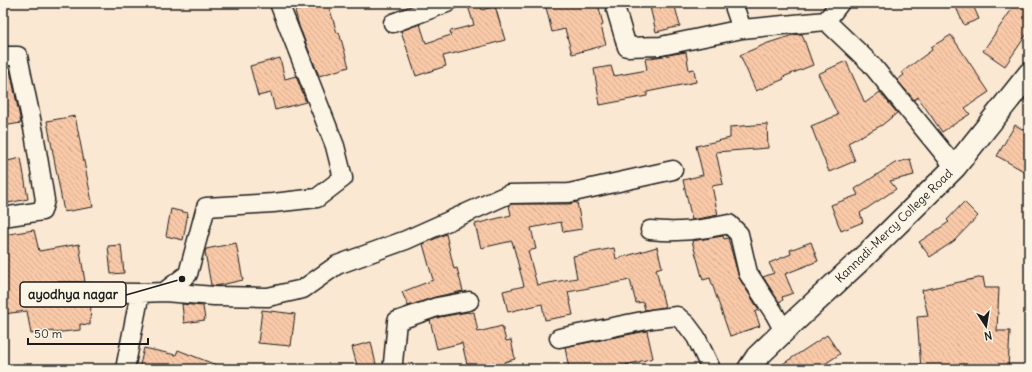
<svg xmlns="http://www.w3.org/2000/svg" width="1032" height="372" viewBox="0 0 1032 372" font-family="Delius,sans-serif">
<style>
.building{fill:url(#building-back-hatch);stroke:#1c1c1c}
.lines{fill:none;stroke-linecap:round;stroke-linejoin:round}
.street-casing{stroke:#1c1c1c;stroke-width:21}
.secondary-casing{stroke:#1c1c1c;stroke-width:25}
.street{stroke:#fcf5e5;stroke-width:18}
.secondary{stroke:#fcf5e5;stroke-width:22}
.labels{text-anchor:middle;stroke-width:3.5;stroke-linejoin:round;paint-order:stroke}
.street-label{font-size:12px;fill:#1c1c1c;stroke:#fcf5e5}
.leader{fill:none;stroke:#1c1c1c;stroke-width:1.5}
.callout-dot{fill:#1c1c1c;stroke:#fcf5e5;stroke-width:1.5}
.callout{fill:#fcf5e5;stroke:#1c1c1c;stroke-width:1.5}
.callout-label{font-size:13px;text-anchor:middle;font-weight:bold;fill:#1c1c1c}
</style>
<defs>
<pattern id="building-back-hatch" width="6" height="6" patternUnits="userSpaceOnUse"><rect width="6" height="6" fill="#f9c9a8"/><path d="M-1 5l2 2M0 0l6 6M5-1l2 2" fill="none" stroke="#d5ac90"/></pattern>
</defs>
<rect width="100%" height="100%" fill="#fbe8d3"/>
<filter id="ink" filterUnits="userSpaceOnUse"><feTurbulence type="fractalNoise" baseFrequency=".025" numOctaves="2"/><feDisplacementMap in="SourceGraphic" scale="8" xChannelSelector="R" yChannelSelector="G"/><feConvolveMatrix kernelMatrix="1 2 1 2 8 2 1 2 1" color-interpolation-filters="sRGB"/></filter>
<g filter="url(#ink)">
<path class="building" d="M322,3H328L337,33L339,32L349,67L319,76L299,26L295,11Z
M479,3L482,10L495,6L505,40L480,47L443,56L446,66L416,76L401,31L420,24L426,43L451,35L450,31L474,25L468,6Z
M545,3H598L603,25L601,26L606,45L572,54L565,29L552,32Z
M649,3H674L680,26L656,32Z
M954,3H972L979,19L964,25Z
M1016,3H1029V31L1005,66L983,51Z
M802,34L813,65L783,77L784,79L756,91L740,55L768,43L793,35Z
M951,35L989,92L965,108L970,114L942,132L918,97L914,100L897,80L904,75L902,72L932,50L931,47Z
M686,52L689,70L694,69L696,82L647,92V96L600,105L594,69L611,66L614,76L647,70L645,59Z
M280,58L285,79L296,76L306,102L275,110L271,93L258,96L250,66Z
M846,61L865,103L880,92L897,113L882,125L848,143L855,161L829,172L811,126L838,115L818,74Z
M10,70L21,123L3,126V71Z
M75,116L93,207L64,212L47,121Z
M767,124L768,148L716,152L723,184L712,186L718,215L692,220L683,180L703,175L696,146L730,138V127Z
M1015,125L1029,133V174L997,156Z
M21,158L28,199L3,204V162Z
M910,159L914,175L890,181L896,189L860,213L863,222L841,231L831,205L858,195L855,189L895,163Z
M577,202L582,229L563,232L561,222L531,228L536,249L528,251L537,285L577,278L573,256L614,248L616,259L657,247L662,267L656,269L665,307L645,310L643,302L636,303L630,280L568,292L573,315L545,320L542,304L508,312L503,291L524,286L512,241L481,248L475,224L511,215L509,205L511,204H569Z
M964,202L978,216L954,241L930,257L919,242L949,222L947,220Z
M171,209L188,213L183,240L166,236Z
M34,230L39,251L79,244L85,282H53L48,283L44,286L43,292L44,297L48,301L52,302L91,303L90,325L80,324V330L53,333V331L31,334L27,311L3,314V235Z
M446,234L454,269L457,268L463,291L435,297L408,306L402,292L433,280L423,244Z
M723,236L724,239L728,238L739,278L759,310L755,312L760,326L730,336L710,278L703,280L692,241Z
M811,242L818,261L785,274L793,293L782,297L783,300L779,302L763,277L774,273L769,263L791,254L790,250Z
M236,243L243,280L216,286L211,285L205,252L206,249Z
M121,245L124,273L111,274L108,246Z
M983,277L985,288H999L997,331H1010L1008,369H921L917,317L928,316L922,290Z
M182,304L203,306L205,320L184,323Z
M262,310L295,314L291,346L258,343Z
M468,312L469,313L474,312L478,332L502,326L506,341L511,340L515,359L504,362L505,367L499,369H468L462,343L437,349L430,320L440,317Z
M647,331L653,358L611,369H569L565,347Z
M827,335L840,354L817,369H775Z
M371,342L377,369H358L352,347Z
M144,348L176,355L178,350L224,368V369H139Z"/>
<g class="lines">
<g class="street-casing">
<path id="street" d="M614,3L627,47L661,46L742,29
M733,3L742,29L826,21
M840,3L826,21L871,64L955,167
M393,23L447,3
M3,56H18L34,133L45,200L42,211L3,217
M650,230C680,233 700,230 729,224L739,234L748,273L774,313L784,331
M53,292L140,293L125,369
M164,292L188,274L206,207L273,203L317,198L343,178L335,146L279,3
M140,293L164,292L214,296L268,297L303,289L337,265L406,240L509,194L569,193L673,170
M559,338L652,319L677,316L687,325L696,337L711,369
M394,369L393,363L397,321L437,307L469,301"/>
</g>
<g class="secondary-casing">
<path id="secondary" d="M749,369L757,357L784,331L867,254L955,167L1029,74"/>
</g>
<use href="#street" class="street"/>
<use href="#secondary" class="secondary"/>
</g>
</g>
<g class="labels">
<g class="street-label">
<text transform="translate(894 226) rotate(-44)" y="4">Kannadi-Mercy College Road</text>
</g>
</g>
<path class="leader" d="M182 279L126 295"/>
<circle class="callout-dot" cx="182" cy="279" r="4"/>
<rect class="callout" x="20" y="282" width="106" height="25" rx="4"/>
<g class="callout-label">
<text x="73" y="299">ayodhya nagar</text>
</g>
<rect width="1032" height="372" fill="none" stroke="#fcf5e5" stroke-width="16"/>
<rect x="8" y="8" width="1016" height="356" fill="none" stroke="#1c1c1c" stroke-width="1.5" filter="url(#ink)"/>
<g transform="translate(986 326) rotate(168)" stroke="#fcf5e5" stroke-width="3" paint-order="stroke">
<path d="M0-3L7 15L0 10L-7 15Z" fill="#1c1c1c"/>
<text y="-6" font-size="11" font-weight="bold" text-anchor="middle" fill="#1c1c1c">N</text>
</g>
<path d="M28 338v6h120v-6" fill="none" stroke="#1c1c1c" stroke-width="2"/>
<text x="34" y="338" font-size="12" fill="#1c1c1c" stroke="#fcf5e5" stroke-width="3" paint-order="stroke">50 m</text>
</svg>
